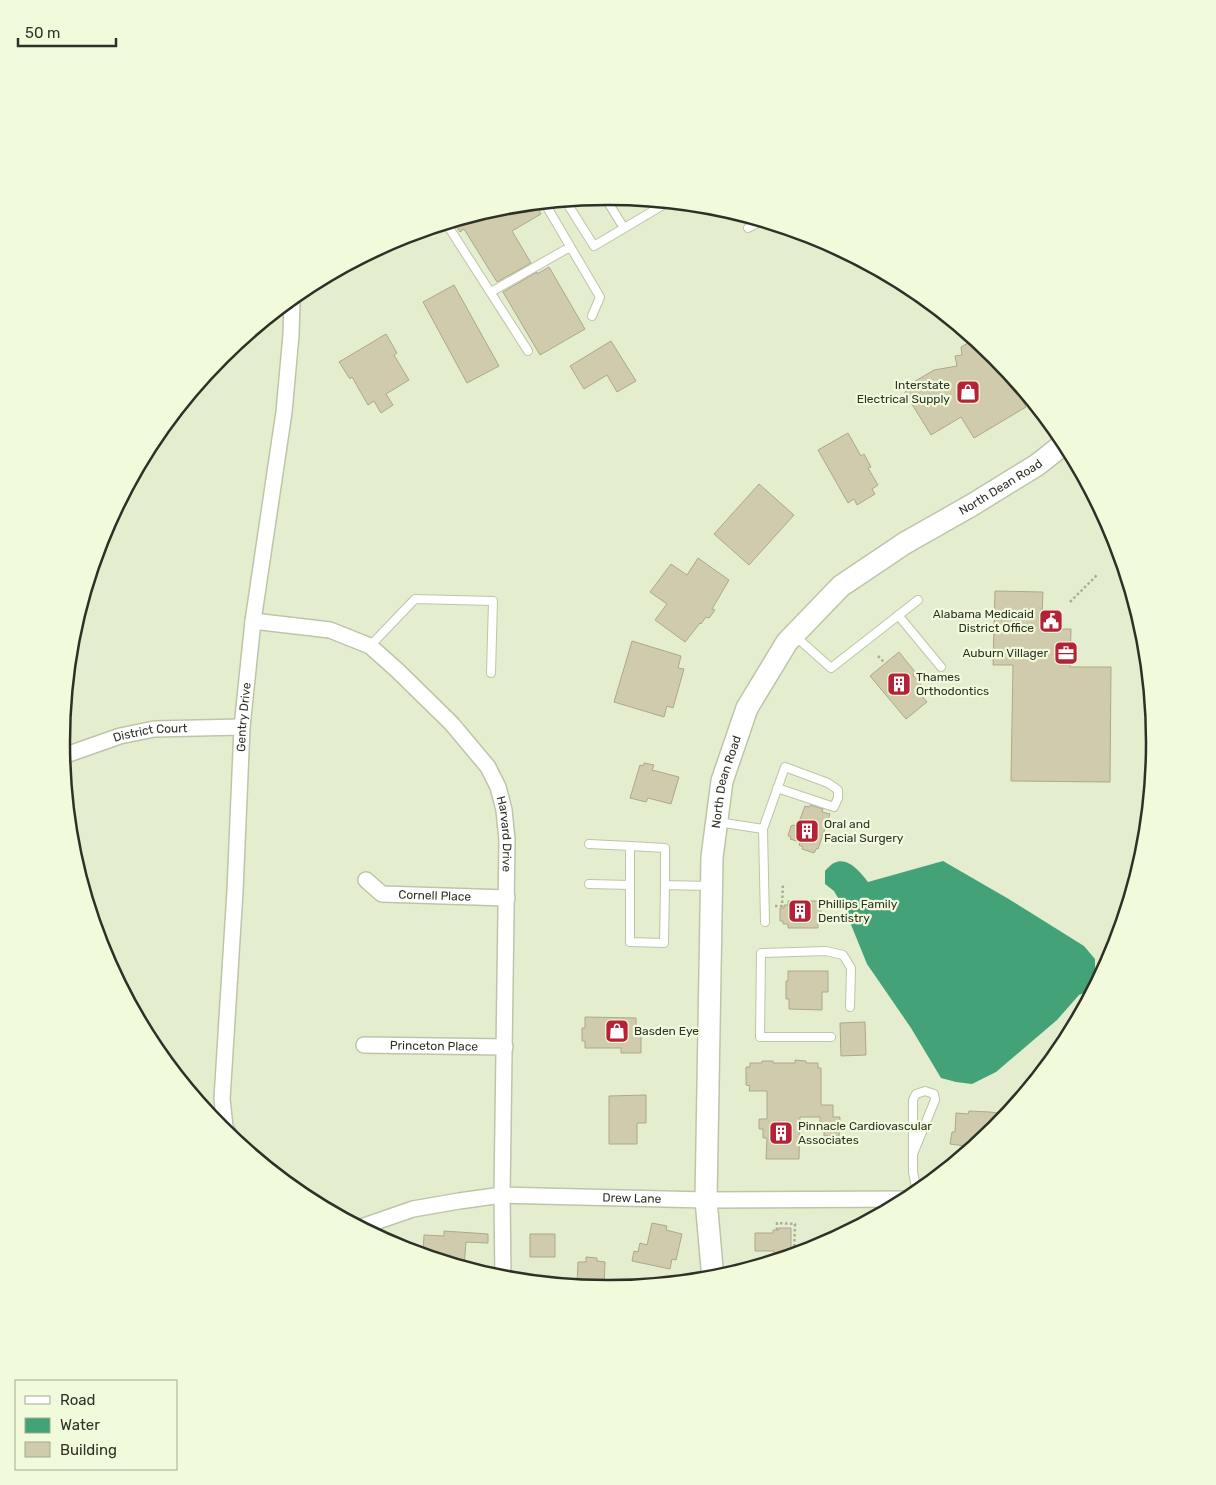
<svg xmlns="http://www.w3.org/2000/svg" width="1216" height="1485" viewBox="0 0 1216 1485" font-family="Rubik,sans-serif">
<style>
.water{fill:#44a279}
.building{fill:#cfcbac;stroke:#aca88b}
.lines{fill:none;stroke-linecap:round;stroke-linejoin:round}
.lane-casing{stroke:#bcc5a8;stroke-width:10}
.street-casing{stroke:#bcc5a8;stroke-width:18}
.secondary-casing{stroke:#bcc5a8;stroke-width:24}
.path{stroke:#a7af96;stroke-width:2.5;stroke-dasharray:2.5 2.5;stroke-linecap:butt}
.lane{stroke:#fff;stroke-width:8}
.street{stroke:#fff;stroke-width:15}
.secondary{stroke:#fff;stroke-width:21}
.labels{text-anchor:middle;stroke-width:4.5;stroke-linejoin:round;paint-order:stroke}
.poi-label{font-size:12px;fill:#2e3226;stroke:#f1fbdc;text-anchor:start}
.street-label{font-size:12px;fill:#2e3226;stroke:#f1fbdc}
.rim{fill:none;stroke:#2e3226;stroke-width:2.5}
</style>
<rect width="100%" height="100%" fill="#e4eecf"/>
<path class="water" d="M943,861L1007,898L1084,946L1095,959V976L1088,991L1079,995L1057,1020L996,1072L972,1084L956,1082L941,1078L911,1028L867,964L845,910L834,891L825,884V871C827,869 831,864 834,863C848,856 861,873 868,882Z"/>
<path class="building" d="M535,203L541,214L512,231L531,263L497,282L464,229L460,232L453,221L502,206Z
M549,267L585,329L540,355L503,292L537,272V274Z
M454,285L499,366L467,383L423,302Z
M386,334L397,353L394,355L409,380L386,394L393,405L381,413L374,401L368,405L352,377L350,379L339,362Z
M975,339L999,361L1026,407L974,438L961,417L931,435L905,393L907,386L934,370L957,366L955,356L962,355L961,347Z
M611,341L636,381L617,392L607,375L584,389L570,366Z
M848,433L861,456L864,454L871,467L868,468L878,485L872,489L875,494L857,505L854,499L848,503L818,450Z
M759,484L794,515L749,565L714,534Z
M698,558L729,580L712,609L715,610L709,618L706,617L701,624L700,623L685,642L655,620L667,604L650,592L671,564L687,575Z
M995,591L1043,592L1042,614H1053L1057,618V629H1071L1070,667H1111L1110,782L1011,781L1013,665H993Z
M632,641L681,656L678,668L684,669L673,708L667,706L664,717L614,702Z
M899,652L916,673L913,675L927,692L922,696L927,702L906,719L870,676Z
M644,763L654,765L652,770L679,777L671,804L648,798L646,802L630,798L640,765L643,766Z
M810,805L823,809L822,812L830,814L818,849L817,848L814,853L802,849L803,847L799,845L800,842L790,839L791,837L788,836L791,826L793,825L796,826L798,822H799L805,806L809,807Z
M788,901H818V907H821V922H818V928H788V924H783V921H780V908H784V905H788Z
M788,971H828V992H822V1010L789,1009V999H786V981H788Z
M585,1017L636,1018V1033H641V1053H621V1048H585V1041H582V1028H585Z
M865,1022L866,1055L841,1056L840,1023Z
M795,1060L806,1061V1063H818V1068H821V1105H833V1117H840L839,1136H824V1129H820V1117H800L799,1159H766L767,1138H763V1129H759V1119H767V1091H749L750,1086L746,1085V1067H750V1063H762V1061H773V1063H795Z
M646,1095V1123H637V1144H609V1096Z
M969,1111L990,1112L1007,1114L994,1129L973,1147L950,1144L952,1132H955L956,1113L968,1114Z
M652,1223L667,1226L666,1230L682,1234L676,1260L672,1259L670,1269L632,1261L634,1251L638,1252L640,1243L647,1245Z
M779,1228H791V1256L782,1258H774V1251H755V1233H773V1230H779Z
M444,1231L488,1234V1243L466,1242L464,1267L423,1255L424,1235L444,1236Z
M530,1234H555V1257H530Z
M586,1257L597,1258V1261L605,1262L604,1289L577,1286L578,1262H586Z"/>
<g class="lines">
<g class="lane-casing">
<path id="lane" d="M604,196L624,228
M565,200L594,246L668,202
M544,202L600,297L592,316
M446,223L528,351
M748,228L762,221
M491,292L570,247
M898,615L941,667
M794,635L831,668L918,600
M370,646L415,599L493,601L491,673
M718,822L763,829
M589,844L630,846V942L664,943L665,885L709,886
M630,846L665,848V885
M589,884L630,885
M765,922L763,829L785,767L828,783L838,790V798L834,807L777,788
M831,1037H760L761,953L826,951L843,955L851,968L850,1007
M913,1154L935,1100L934,1094L925,1091L916,1094L913,1100V1172L917,1192"/>
</g>
<g class="street-casing">
<g id="street">
<path id="s1" d="M253,621L330,630L370,646L398,671L452,724L488,767L498,787L504,810L507,840L502,1195L503,1279"/>
<path id="s2" d="M63,756L120,736L154,729L242,727"/>
<path id="s3" d="M366,880L382,894L507,898"/>
<path id="s4" d="M364,1045L505,1047"/>
<path id="s5" d="M230,1136L225,1127L222,1099L235,891L242,727L253,621L284,412L291,335L292,298"/>
<path id="s6" d="M361,1227L413,1209L459,1201L502,1195L706,1200L908,1199"/>
</g>
</g>
<g class="secondary-casing">
<g id="secondary">
<path id="s7" d="M713,1279L706,1200L712,857L722,781L747,708L787,642L841,586L905,543L972,505L1037,465L1065,443"/>
</g>
</g>
<path class="path" d="M1070,602L1098,574
M878,656L885,663
M775,906H782L783,883
M777,1230V1223L795,1224L794,1255"/>
<use href="#lane" class="lane"/>
<use href="#street" class="street"/>
<use href="#secondary" class="secondary"/>
</g>
<defs>
<g id="shop-square" transform="scale(1.25)"><rect x="-9" y="-9" width="18" height="18" rx="4" fill="#b42237" stroke="#f1fbdc"/><path d="M-5-2.5h2.3a2.7 3.5 0 0 1 5.4 0H5L5.5 6h-11ZM-1.5-2.5h3a1.5 2.3 0 0 0-3 0Z" fill="#fff"/></g>
<g id="civic-square" transform="scale(1.25)"><rect x="-9" y="-9" width="18" height="18" rx="4" fill="#b42237" stroke="#f1fbdc"/><path d="M-.6-6.5H3V-4.5H.6V-3L4-1V1h2V6H-6V1h2V-1L-.6-3ZM-1.2 2.5V6h2.4V2.5Z" fill="#fff"/></g>
<g id="office-square" transform="scale(1.25)"><rect x="-9" y="-9" width="18" height="18" rx="4" fill="#b42237" stroke="#f1fbdc"/><path d="M-6-3h4V-5.5h4V-3h4V5H-6ZM-1-4.5V-3h2v-1.5ZM-6 0V1H6V0Z" fill="#fff"/></g>
<g id="building-square" transform="scale(1.25)"><rect x="-9" y="-9" width="18" height="18" rx="4" fill="#b42237" stroke="#f1fbdc"/><path d="M-4-6H4V6H1V3H-1V6H-4ZM-2.5-4.3h1.7v1.8h-1.7ZM.8-4.3h1.7v1.8H.8ZM-2.5-1h1.7V.8h-1.7ZM.8-1h1.7V.8H.8Z" fill="#fff"/></g>
</defs>
<g fill-rule="evenodd">
<use href="#shop-square" x="968" y="392"/>
<use href="#civic-square" x="1051" y="621"/>
<use href="#office-square" x="1066" y="653"/>
<use href="#building-square" x="899" y="684"/>
<use href="#building-square" x="807" y="831"/>
<use href="#building-square" x="800" y="911"/>
<use href="#shop-square" x="617" y="1031"/>
<use href="#building-square" x="781" y="1133"/>
</g>
<g class="labels">
<g class="poi-label">
<text x="950" y="389" text-anchor="end">Interstate<tspan x="950" dy="14">Electrical Supply</tspan></text>
<text x="1034" y="618" text-anchor="end">Alabama Medicaid<tspan x="1034" dy="14">District Office</tspan></text>
<text x="1048" y="657" text-anchor="end">Auburn Villager</text>
<text x="916" y="681">Thames<tspan x="916" dy="14">Orthodontics</tspan></text>
<text x="824" y="828">Oral and<tspan x="824" dy="14">Facial Surgery</tspan></text>
<text x="818" y="908">Phillips Family<tspan x="818" dy="14">Dentistry</tspan></text>
<text x="634" y="1035">Basden Eye</text>
<text x="798" y="1130">Pinnacle Cardiovascular<tspan x="798" dy="14">Associates</tspan></text>
</g>
<g class="street-label">
<text dy="4" stroke="none"><textPath href="#s7" startOffset="919">North Dean Road</textPath></text>
<text dy="4" stroke="none"><textPath href="#s5" startOffset="421">Gentry Drive</textPath></text>
<text dy="4" stroke="none"><textPath href="#s2" startOffset="91">District Court</textPath></text>
<text dy="4" stroke="none"><textPath href="#s7" startOffset="499">North Dean Road</textPath></text>
<text dy="4" stroke="none"><textPath href="#s1" startOffset="360">Harvard Drive</textPath></text>
<text dy="4" stroke="none"><textPath href="#s3" startOffset="74">Cornell Place</textPath></text>
<text dy="4" stroke="none"><textPath href="#s4" startOffset="70">Princeton Place</textPath></text>
<text dy="4" stroke="none"><textPath href="#s6" startOffset="275">Drew Lane</textPath></text>
</g>
</g>
<path d="M0 0H1216V1485H0ZM607 205H609A537 537 0 0 1 1146 742V743A537 537 0 0 1 609 1280H607A537 537 0 0 1 70 743V742A537 537 0 0 1 607 205Z" fill="#f1fbdc" fill-rule="evenodd"/>
<path class="rim" d="M607 205H609A537 537 0 0 1 1146 742V743A537 537 0 0 1 609 1280H607A537 537 0 0 1 70 743V742A537 537 0 0 1 607 205Z"/>
<rect x="15" y="1380" width="162" height="90" fill="#f1fbdc" stroke="#a3ab93"/>
<rect x="25" y="1396" width="25" height="8" fill="#ffffff" stroke="#a3ab93"/>
<text x="60" y="1405" font-size="15" fill="#2e3226">Road</text>
<rect x="25" y="1418" width="25" height="15" fill="#44a279" stroke="#a3ab93"/>
<text x="60" y="1430" font-size="15" fill="#2e3226">Water</text>
<rect x="25" y="1442" width="25" height="15" fill="#cfcbac" stroke="#a3ab93"/>
<text x="60" y="1455" font-size="15" fill="#2e3226">Building</text>
<path d="M18 38v8h98v-8" fill="none" stroke="#2e3226" stroke-width="2.5"/>
<text x="25" y="38" font-size="15" fill="#2e3226" stroke="#f1fbdc" stroke-width="4" paint-order="stroke">50 m</text>
</svg>
